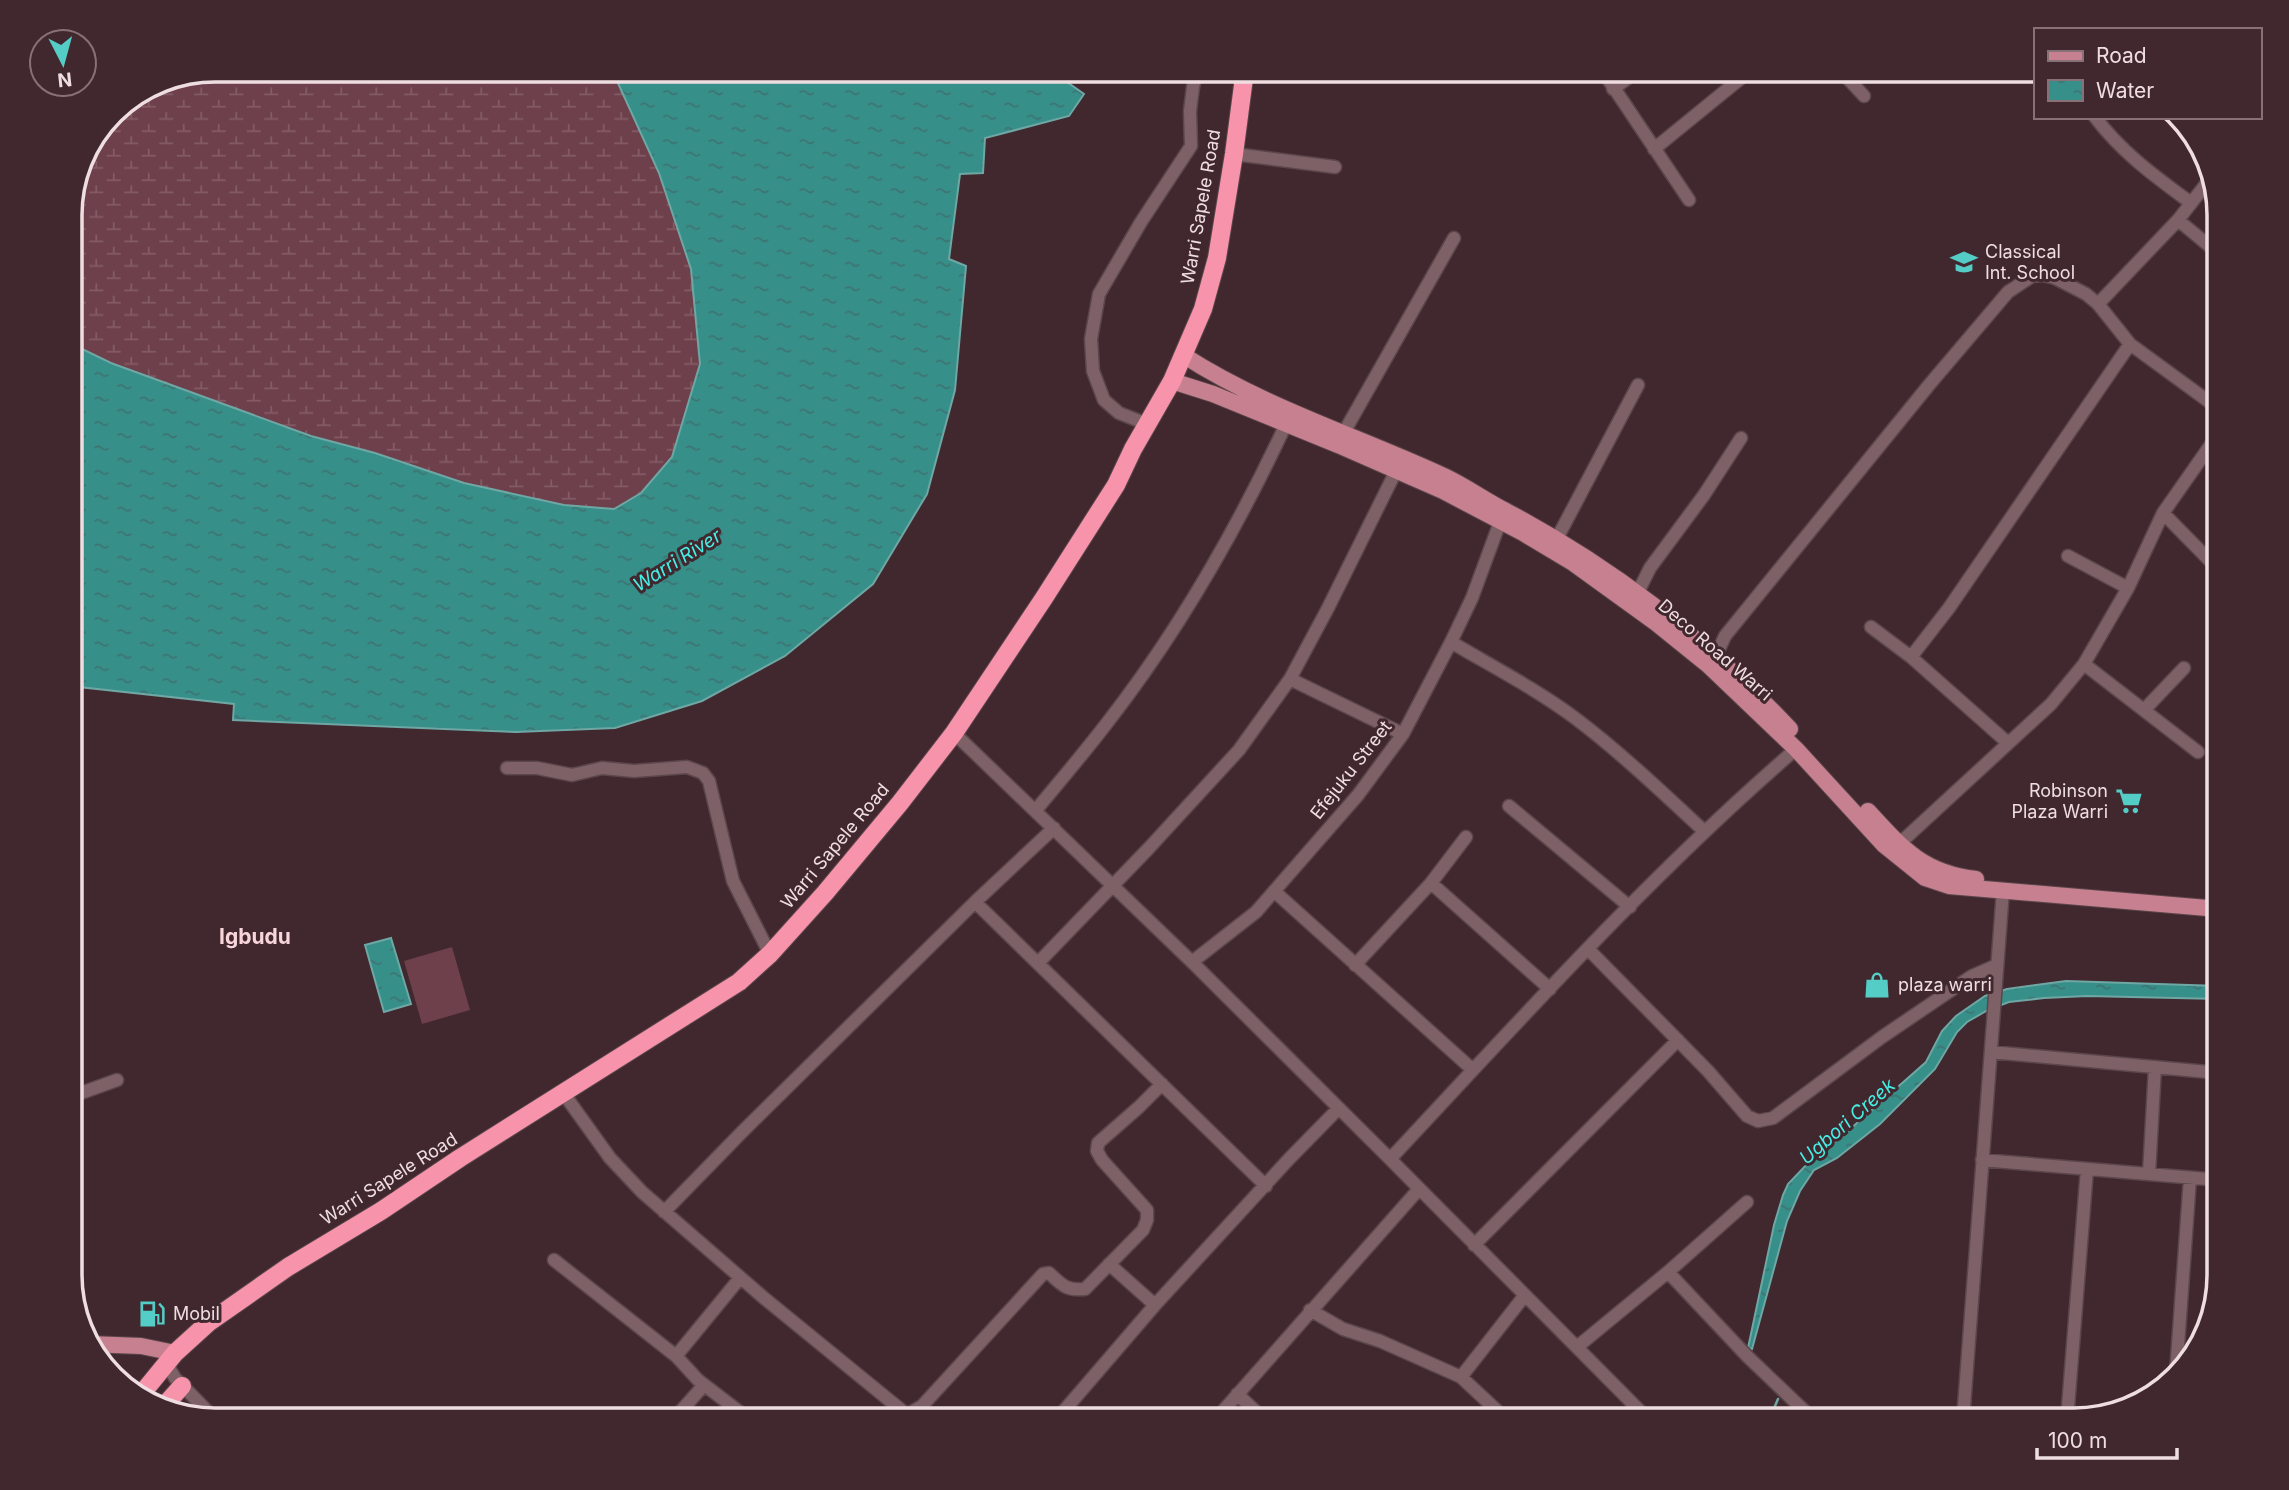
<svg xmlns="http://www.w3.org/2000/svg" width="2289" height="1490" viewBox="0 0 2289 1490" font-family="Inter,sans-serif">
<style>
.wetland{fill:url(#wetland-marsh)}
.park{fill:#6e404b}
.water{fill:url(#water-ripples);stroke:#6ea7a4;stroke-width:2}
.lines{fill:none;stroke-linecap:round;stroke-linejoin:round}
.stream{stroke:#6ea7a4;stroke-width:2.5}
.minor-casing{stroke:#5b464b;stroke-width:15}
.major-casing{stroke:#5b464b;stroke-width:18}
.highway-casing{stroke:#5b464b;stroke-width:20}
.minor{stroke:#7e6166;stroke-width:12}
.major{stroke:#c7808f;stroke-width:16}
.highway{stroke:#f794ab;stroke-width:18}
.labels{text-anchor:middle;stroke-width:6;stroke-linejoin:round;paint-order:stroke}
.street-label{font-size:18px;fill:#efdee1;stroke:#41282e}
.poi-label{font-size:18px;fill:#efdee1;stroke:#41282e;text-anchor:start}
.water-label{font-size:19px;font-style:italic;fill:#45eee5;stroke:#41282e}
.quarter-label{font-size:21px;font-weight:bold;fill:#f7d5db;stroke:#41282e}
.rim{fill:none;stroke:#efdee1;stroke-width:3.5}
</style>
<defs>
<pattern id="wetland-marsh" width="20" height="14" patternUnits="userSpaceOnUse" patternTransform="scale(1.75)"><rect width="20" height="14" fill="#6e404b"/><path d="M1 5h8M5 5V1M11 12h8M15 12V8" fill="none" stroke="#835b65"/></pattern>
<pattern id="water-ripples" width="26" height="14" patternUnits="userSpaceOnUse" patternTransform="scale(1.75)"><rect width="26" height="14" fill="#378f8a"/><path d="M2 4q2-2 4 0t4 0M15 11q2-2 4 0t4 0" fill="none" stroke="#3d7472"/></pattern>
</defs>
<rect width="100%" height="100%" fill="#41282e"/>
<path class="wetland" d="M215,70H612L659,173L691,269L700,364L672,457L641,493L614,509L564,505L464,483L375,453L311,436L111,363L70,343V206L81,159L113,112L160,81Z"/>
<path class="park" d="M452,947L470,1010L422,1024L404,961Z"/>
<path class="water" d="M612,70H1050L1084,94L1069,116L985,138L983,173L960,174L949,259L966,266L955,390L927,494L873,584L785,656L702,701L615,728L516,732L233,720L234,704L70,686V343L111,363L311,436L375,453L464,483L564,505L614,509L641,493L672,457L700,364L691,269L659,173Z
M391,938L411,1004L384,1012L365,945Z
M2066,981L2219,986V999L2087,996L2044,998L2009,1002L1988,1010L1967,1022L1957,1032L1935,1069L1880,1124L1837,1158L1814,1170L1800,1191L1787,1221L1752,1349L1748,1348L1774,1225L1783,1195L1788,1184L1811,1160L1840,1138L1926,1062L1942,1031L1956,1016L1985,996L2007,989Z"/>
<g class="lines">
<path class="stream" d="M1769,1420L1778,1399"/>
<g class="minor-casing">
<path id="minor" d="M1602,70L1689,200
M1840,70L1864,96
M1613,89L1639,70
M2095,117C2122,153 2156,177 2191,203
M1654,149L1751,70
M1234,154L1335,167
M2178,220L2219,254
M2098,304L2178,220L2210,179
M1147,424L1119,413L1104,400L1093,371L1091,339L1099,294L1141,222L1191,146L1190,111L1193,87L1197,70
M1343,434L1454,238
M2163,513L2219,570
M1553,546L1638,385
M2068,556L2128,588
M1637,594L1650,568L1704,495L1741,438
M1871,627L1911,657
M1451,642C1493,667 1536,689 1575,718C1620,752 1662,792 1704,831
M1716,656L1725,636L1929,385L2008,292L2032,276L2043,275L2055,278L2086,294L2098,304L2130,344L2219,409
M2084,664L2198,752
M1290,679L1403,734
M2144,710L2184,668
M954,733L1192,962L1390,1159
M2008,743L1911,657L1949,608L2130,344
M507,768H537L572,775L602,768L634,771L687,767L703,773L709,781L733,881L770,954
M1509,806L1630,907
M1036,810C1060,781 1084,753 1107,723C1178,632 1237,529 1286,424
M1054,828L975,902L1266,1186
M1899,844L2051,704L2084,664L2128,588L2163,513L2219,433
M1431,883L1550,989
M1274,891L1473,1070
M1588,949L1708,1071L1747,1116L1758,1121L1773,1118L1882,1037L1972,976L1997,965
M1192,962L1256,912L1358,795L1403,734L1451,642L1472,598L1500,522
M1038,963L1149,848L1239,750L1290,679L1328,608L1396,471
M1355,965L1431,883L1466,837
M70,993L74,991
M1991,1052L2219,1073
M564,1094L610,1158L642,1192L764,1298L911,1418
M70,1097L117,1080
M1982,1160L2219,1180
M2149,1174L2155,1067
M664,1212L743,1131L975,902
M1474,1245L1678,1040
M554,1260L676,1356L740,1278
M1109,1264L1155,1305
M1668,1272L1747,1202
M1310,1310L1343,1329L1380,1341L1461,1377L1507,1420
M1577,1347L1668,1272L1747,1356L1814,1420
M676,1356L698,1380L750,1420
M166,1363L175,1378L216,1420
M2176,1373L2190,1178
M1461,1377L1525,1295
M1237,1394L1265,1420
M673,1420L704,1385
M903,1420L907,1415L922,1406L1043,1274L1049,1273C1062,1285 1066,1291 1085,1289L1143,1230L1147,1220V1210L1102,1160L1097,1151L1098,1143L1139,1107L1162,1084
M1056,1420L1155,1305L1289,1159L1338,1109
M1215,1420L1419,1189
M1649,1420L1390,1159C1521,1019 1651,874 1796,749
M1963,1420L2003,890
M2067,1420L2087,1169"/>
</g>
<g class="major-casing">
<path id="major" d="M1183,355C1265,408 1358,436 1446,477C1467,487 1486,501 1506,511C1612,567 1708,642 1790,729
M1172,381L1213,394L1338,445L1443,491L1523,533L1573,563L1656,623L1708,665L1796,749L1884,845L1925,878L1949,886L2219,909
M1868,811C1902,848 1923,873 1976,879
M89,1344L141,1346L175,1353"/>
</g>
<g class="highway-casing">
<path id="highway" d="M139,1397L175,1353L208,1323L288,1267L381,1211L460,1158L739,982L770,954L825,893L900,803L954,733L1044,598L1116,485L1133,449L1172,381L1203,309L1217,258L1234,154L1245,70
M165,1405L182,1386"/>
</g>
<use href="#minor" class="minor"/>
<use href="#major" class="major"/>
<use href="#highway" class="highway"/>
</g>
<defs>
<g id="university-bare" transform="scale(2.1)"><path d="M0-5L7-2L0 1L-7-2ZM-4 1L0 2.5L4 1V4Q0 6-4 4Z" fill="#54cdc6" stroke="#41282e" stroke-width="2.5" paint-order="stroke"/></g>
<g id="supermarket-bare" transform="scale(2.1)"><path d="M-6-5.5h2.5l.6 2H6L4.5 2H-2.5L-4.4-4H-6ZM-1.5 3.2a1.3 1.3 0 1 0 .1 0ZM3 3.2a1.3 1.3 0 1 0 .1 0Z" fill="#54cdc6" stroke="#41282e" stroke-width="2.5" paint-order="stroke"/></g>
<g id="shop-bare" transform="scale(2.1)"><path d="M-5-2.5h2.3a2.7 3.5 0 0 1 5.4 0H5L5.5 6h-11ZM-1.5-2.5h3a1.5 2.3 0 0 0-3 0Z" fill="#54cdc6" stroke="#41282e" stroke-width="2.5" paint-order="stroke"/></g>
<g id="fuel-bare" transform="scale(2.1)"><path d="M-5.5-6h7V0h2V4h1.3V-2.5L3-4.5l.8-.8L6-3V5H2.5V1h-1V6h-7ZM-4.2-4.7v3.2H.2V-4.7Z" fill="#54cdc6" stroke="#41282e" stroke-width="2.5" paint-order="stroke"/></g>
</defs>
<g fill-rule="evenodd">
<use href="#university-bare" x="1964" y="262"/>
<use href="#supermarket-bare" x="2129" y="801"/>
<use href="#shop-bare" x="1877" y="985"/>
<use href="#fuel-bare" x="152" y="1314"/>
</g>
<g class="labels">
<g class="street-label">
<text transform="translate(1201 207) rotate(-80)" y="6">Warri Sapele Road</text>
<text transform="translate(1715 650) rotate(41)" y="6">Deco Road Warri</text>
<text transform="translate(1351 770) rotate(-52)" y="6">Efejuku Street</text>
<text transform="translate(835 846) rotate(-50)" y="6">Warri Sapele Road</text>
<text transform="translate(389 1179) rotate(-32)" y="6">Warri Sapele Road</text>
</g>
<g class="poi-label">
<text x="1985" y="258">Classical<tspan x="1985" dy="21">Int. School</tspan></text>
<text x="2108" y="797" text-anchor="end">Robinson<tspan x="2108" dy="21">Plaza Warri</tspan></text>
<text x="1898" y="991">plaza warri</text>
<text x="173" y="1320">Mobil</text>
</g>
<g class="water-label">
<text transform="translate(677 560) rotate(-32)" y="7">Warri River</text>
<text transform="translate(1847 1121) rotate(-41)" y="7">Ugbori Creek</text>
</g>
<g class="quarter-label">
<text x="255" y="944">Igbudu</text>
</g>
</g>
<path d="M0 0H2289V1490H0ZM215 82H2074A133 133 0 0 1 2207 215V1275A133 133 0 0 1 2074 1408H215A133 133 0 0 1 82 1275V215A133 133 0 0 1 215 82Z" fill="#41282e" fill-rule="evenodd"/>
<path class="rim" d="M215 82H2074A133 133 0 0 1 2207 215V1275A133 133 0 0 1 2074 1408H215A133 133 0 0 1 82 1275V215A133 133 0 0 1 215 82Z"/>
<rect x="2034" y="28" width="228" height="91" fill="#41282e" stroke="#877176" stroke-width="2"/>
<rect x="2048" y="51" width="35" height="10" fill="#c7808f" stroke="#877176" stroke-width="2"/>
<text x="2096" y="63" font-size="21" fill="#efdee1">Road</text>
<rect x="2048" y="80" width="35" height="21" fill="url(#water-ripples)" stroke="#877176" stroke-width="2"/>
<text x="2096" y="98" font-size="21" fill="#efdee1">Water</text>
<g transform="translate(63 63) rotate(174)"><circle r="33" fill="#41282e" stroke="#877176" stroke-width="2"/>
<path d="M0-5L12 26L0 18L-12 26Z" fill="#54cdc6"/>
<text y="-10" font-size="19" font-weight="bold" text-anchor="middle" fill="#efdee1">N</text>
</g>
<path d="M2037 1448v10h140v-10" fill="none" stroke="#efdee1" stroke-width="3.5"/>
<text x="2048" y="1448" font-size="21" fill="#efdee1" stroke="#41282e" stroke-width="5" paint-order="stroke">100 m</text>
</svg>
